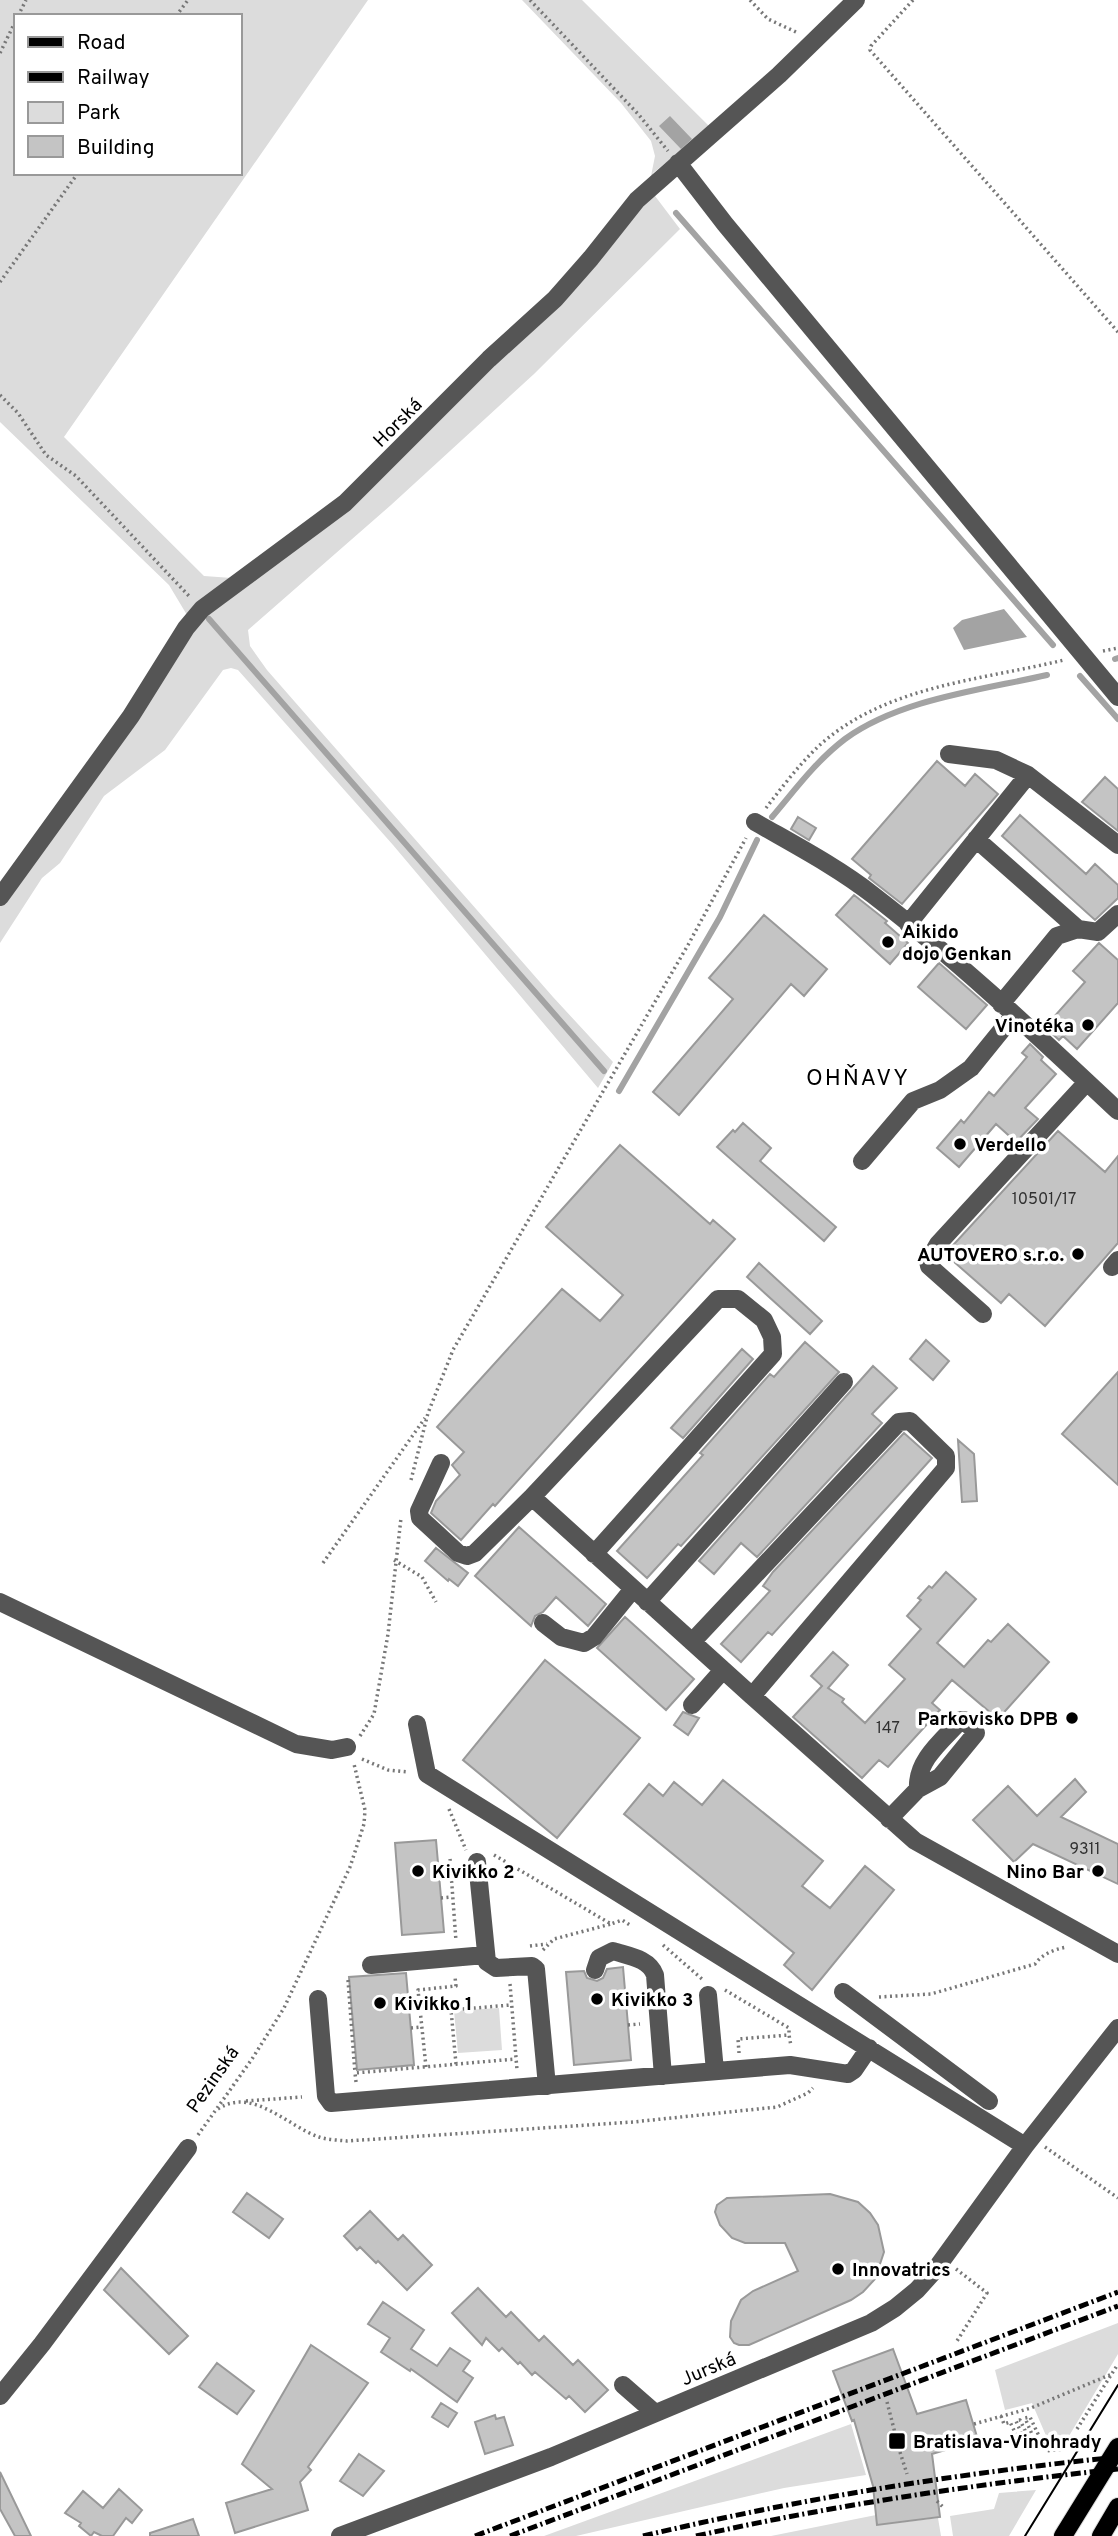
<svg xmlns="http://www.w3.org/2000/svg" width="1118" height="2536" viewBox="0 0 1118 2536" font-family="Overpass,sans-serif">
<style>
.green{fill:#dcdcdc;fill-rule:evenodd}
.water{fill:#a3a3a3}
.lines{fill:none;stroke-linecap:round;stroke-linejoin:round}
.stream{stroke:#a3a3a3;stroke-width:6}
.building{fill:#c4c4c4;stroke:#999;stroke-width:2}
.major-casing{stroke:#dbdbdb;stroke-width:20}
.path{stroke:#777;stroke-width:3.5;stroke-dasharray:2 3.5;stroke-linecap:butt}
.minor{stroke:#555;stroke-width:18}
.major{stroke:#000;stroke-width:18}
.tram{stroke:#000;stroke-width:2}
.rail{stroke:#000;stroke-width:5;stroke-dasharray:10 3.5 2 3.5;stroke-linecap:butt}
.poi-dot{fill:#000;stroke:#fff;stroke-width:2.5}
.labels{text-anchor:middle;stroke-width:7;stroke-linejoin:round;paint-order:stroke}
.number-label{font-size:16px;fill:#313131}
.street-label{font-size:19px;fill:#000;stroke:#fff}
.poi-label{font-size:19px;font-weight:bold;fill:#000;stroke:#fff;text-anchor:start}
.quarter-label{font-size:23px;letter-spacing:2px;fill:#000;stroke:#fff}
</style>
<rect width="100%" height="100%" fill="#fff"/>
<path class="green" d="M0,0H368L64,437L204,576L232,578L337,505L431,413L489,347L542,302L651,176L655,156L651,141L621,103L522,0H582L710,127L653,173L652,192L680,229L534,374L391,505L248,630L250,646L267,670L553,997L613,1062L598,1088L393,845L238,670L231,668L223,670L165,750L104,796L60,863L42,878L0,943V887L128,714L187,615L169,585L0,422ZM16,16H240V173H16Z
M499,2008L502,2050L458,2053L454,2011Z
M1118,2323V2354L1063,2446L1050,2445L1032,2403L1005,2410L995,2370Z
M851,2424L866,2475L784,2488L576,2536H544Z
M1036,2490L1009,2536H953L950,2516L994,2509L999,2493Z
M876,2515L878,2525L938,2518L941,2536H771Z"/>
<path class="water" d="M670,116L692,139L681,149L659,126Z
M1004,609L1027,637L964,650L953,628L962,620Z"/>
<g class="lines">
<path class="stream" d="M676,213L1053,645
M209,619L604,1071
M1115,659L1118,658
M1080,676L1118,719
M772,817C795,790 816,761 845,739C900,699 982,690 1047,675
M619,1091L720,917L757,840"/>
</g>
<path class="building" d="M937,761L965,786L975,774L998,794L902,904L869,878L871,875L852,859Z
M1105,777L1118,789V831L1082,802Z
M1020,815L1086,874L1095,864L1118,885V898L1095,920L1002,836Z
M798,817L816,828L809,840L791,829Z
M854,895L887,921L885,923L908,943L890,964L836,915Z
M764,915L827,969L804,996L791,984L679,1115L653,1092L733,999L709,978Z
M1099,943L1118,960V1003L1077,1049L1063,1036L1059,1040L1045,1027L1085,982L1073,971Z
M939,963L987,1005L966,1029L918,987Z
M1030,1044L1043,1057L1041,1060L1056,1074L1025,1108L1038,1119L1016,1142L996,1124L959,1167L937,1148L961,1120L964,1123L989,1092L994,1096L1027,1057L1022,1053Z
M743,1123L771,1148L760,1161L836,1227L824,1241L717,1147L733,1130L735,1132Z
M1058,1131L1105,1172L1118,1156V1243L1045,1326L1009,1294L1001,1303L945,1254Z
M620,1145L710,1224L713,1220L735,1239L495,1506L493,1504L461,1540L431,1513L436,1501L460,1475L452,1465L464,1452L437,1427L562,1289L600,1321L623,1295L546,1227Z
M759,1263L822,1321L810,1334L747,1277Z
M926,1340L949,1361L933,1380L910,1359Z
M805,1342L839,1372L681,1546L678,1544L647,1578L617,1551L703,1455L700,1453L770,1374L774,1377Z
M742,1349L753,1359L683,1438L671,1428Z
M873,1366L897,1388L872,1414L882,1423L757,1557L741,1543L714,1574L699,1561Z
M1118,1372V1485L1062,1434Z
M904,1433L932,1458L772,1635L768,1632L741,1662L721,1644L770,1591L763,1586L773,1572Z
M958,1440L974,1454L977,1501L962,1502Z
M519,1527L606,1604L588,1626L556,1597L543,1612L535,1616L531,1626L475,1576Z
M436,1548L468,1573L458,1586L449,1579L448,1581L425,1561Z
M946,1572L976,1599L937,1643L964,1667L988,1640L991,1642L1008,1624L1049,1662L998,1719L952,1680L932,1703L940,1710L888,1767L879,1760L862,1778L793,1717L822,1686L811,1676L833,1652L848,1665L828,1688L844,1699L842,1702L865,1723L905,1679L889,1665L921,1629L907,1616L921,1600L918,1598L929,1586L932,1588Z
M625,1617L694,1679L666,1710L597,1648Z
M545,1660L640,1738L557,1838L463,1760Z
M683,1712L699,1718L688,1735L674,1725Z
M1075,1779L1086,1792L1061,1817L1118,1844V1884L1033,1844L1014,1862L973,1820L1008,1786L1037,1816Z
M723,1780L823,1861L802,1886L830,1908L865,1866L894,1890L812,1990L784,1965L794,1953L624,1814L649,1784L663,1796L674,1782L702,1805Z
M436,1840L444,1932L402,1935L395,1843Z
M623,1967L631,2060L574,2065L566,1972L584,1971L587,1978L597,1981L603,1978L607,1969Z
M406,1973L414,2065L357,2070L349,1977Z
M247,2193L283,2219L269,2238L233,2212Z
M830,2194L858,2202L870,2213L878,2225L884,2252L875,2279L863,2292L851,2300L749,2345H739L734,2343L730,2337L731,2321L741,2300L753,2291L798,2271L785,2243H745L732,2238L720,2225L715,2212L717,2205L727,2198Z
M370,2211L398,2240L403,2235L432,2265L407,2290L378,2261L376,2263L360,2247L357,2250L344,2236Z
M121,2268L188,2336L169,2354L104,2290Z
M478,2288L506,2317L511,2312L539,2341L544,2336L573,2365L578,2360L608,2390L585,2412L569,2396L566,2399L535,2372L532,2375L520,2362L518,2364L502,2348L499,2351L486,2338L482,2345L452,2313Z
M383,2302L424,2330L411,2349L437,2366L450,2348L470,2361L463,2371L473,2378L457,2402L411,2369L410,2371L381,2352L390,2338L368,2324Z
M311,2345L368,2383L308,2467L311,2470L300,2482L308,2510L235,2533L226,2503L272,2489L242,2464Z
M893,2349L917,2414L966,2400L978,2440L932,2454L940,2517L877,2525L873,2486L854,2420L852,2421L833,2371Z
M217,2363L254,2391L237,2414L199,2387Z
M441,2403L457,2413L448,2427L432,2417Z
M495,2415L496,2419L504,2417L513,2445L485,2454L475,2422Z
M359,2454L384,2471L363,2496L340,2481Z
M0,2472L31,2536H15L0,2509Z
M119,2489L142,2510L132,2523L126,2518L113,2536H102L94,2532L91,2536L79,2526L81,2523L65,2513L83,2491L103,2508Z
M193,2519L199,2536H150V2533Z"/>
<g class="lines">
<g class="major-casing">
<path id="major" d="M1063,2536L1118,2447
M1101,2536L1118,2507"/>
</g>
<path class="path" d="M530,0L639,115L668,151
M750,0L768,19L798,33
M913,0L871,46L870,50L1118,332
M18,16L26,0
M176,16L188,0
M0,53L16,20
M0,282L78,173
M0,395L18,413L46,455L76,476L189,596
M1103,651L1118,648
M766,808C783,786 801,762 822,743C889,685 982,680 1064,660
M411,1480L428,1413L453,1350L688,945L746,838
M394,1560L422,1577L436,1602
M323,1563L425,1418
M360,1736L374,1714L388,1634L401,1518
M362,1759L388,1770L408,1772
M449,1809L466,1850
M494,1855L611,1924L622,1920L630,1925
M450,1859L456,1941
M441,1898L452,1897
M663,1945L702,1979
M530,1946L547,1944
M543,1950L554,1939L611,1924
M348,1980L355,2073
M510,1984L517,2070
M725,1990L789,2028V2035
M879,1997L931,1994L1035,1964C1042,1954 1055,1949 1067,1947
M628,2025L640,2024
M411,2028L422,2027
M739,2053L738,2039L789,2035L791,2046
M456,2064L451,2010L511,2005
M426,2067L418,1990L456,1986L455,1977
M356,2082L355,2073L515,2059
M246,2101L302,2097
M218,2109C252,2086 289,2127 319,2137C328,2140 338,2140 347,2141L633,2122L777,2107L808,2093L813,2088
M198,2135L252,2059L284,2008L350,1867L364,1824L365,1810L354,1764
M1045,2147L1118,2198
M956,2269L987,2293L957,2341
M887,2402L895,2433
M1001,2416L1004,2424L1010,2422L1023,2449L1028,2448L1016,2421L1020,2420L1033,2447L1037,2446L1025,2418L1030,2417L1046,2451L1065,2449
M974,2424L1031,2408L1112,2374
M1077,2429L1118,2364
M900,2452L907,2474
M937,2501L943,2507"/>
<path class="minor" d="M678,163L725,224L1118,697
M949,754L996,760L1028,775L1118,845
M755,822C795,845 837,867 873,895C959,961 1039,1037 1118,1111
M976,839L1078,929
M0,897L131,716L186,628L202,609L345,503L489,359L555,299L591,258L637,200L779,75L856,0
M908,924L1028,775
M1001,1004L1057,936L1078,929L1098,932L1118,914
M862,1161L913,1101L940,1090L971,1068L1014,1015
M1112,1267L1118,1260
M983,1314L929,1266L928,1261L938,1244L1087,1082
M441,1463L419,1511L420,1518L458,1553L467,1556L475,1553L532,1497L718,1299H738L764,1320L772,1337L773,1354L594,1554
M532,1497L752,1696
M0,1602L296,1744L332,1750L347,1747
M647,1602L844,1382
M543,1623L561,1637L584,1643L594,1637L633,1589
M692,1642L899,1422L910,1421L946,1456V1468L752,1696L915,1841L1118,1954
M692,1705L723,1670
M417,1724L427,1774L1025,2146
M889,1819L918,1789L940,1777L976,1733L964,1720H961C943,1740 916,1760 918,1789
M477,1862L487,1962L496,1968L532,1966L536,1969L547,2086
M371,1965L485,1955
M595,1970L599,1958L613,1951C628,1956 649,1958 655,1975L663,2076
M843,1992L989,2101
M708,1995L715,2071
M318,1999L326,2096L331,2103L790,2065L848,2074L854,2070L869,2048
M623,2385L655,2413
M0,2396L42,2344L188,2148
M340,2536L551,2457L871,2323L895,2308L917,2290L935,2270L1025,2146L1118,2028"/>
<use href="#major" class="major"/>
<path class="tram" d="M1025,2536L1118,2385"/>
<path class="rail" d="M475,2536L1118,2292
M510,2536L1118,2306
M643,2536C799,2499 958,2473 1118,2457
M696,2536C835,2505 976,2484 1118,2469"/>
</g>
<g class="poi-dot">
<circle cx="888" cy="942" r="7"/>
<circle cx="1088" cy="1025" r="7"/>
<circle cx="960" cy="1144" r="7"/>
<circle cx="1078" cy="1254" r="7"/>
<circle cx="1072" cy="1718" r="7"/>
<circle cx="418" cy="1871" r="7"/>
<circle cx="1098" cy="1871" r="7"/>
<circle cx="597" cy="1999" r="7"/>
<circle cx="380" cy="2003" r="7"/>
<circle cx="838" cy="2269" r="7"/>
<rect x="888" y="2432" width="18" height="18" rx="3.5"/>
</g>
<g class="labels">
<g class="number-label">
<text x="1044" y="1204">10501/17</text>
<text x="888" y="1733">147</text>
<text x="1085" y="1854">9311</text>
</g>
<g class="street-label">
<text transform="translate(397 422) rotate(-45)" y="7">Horská</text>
<text transform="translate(212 2079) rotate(-55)" y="7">Pezinská</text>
<text transform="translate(708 2368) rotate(-23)" y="7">Jurská</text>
</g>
<g class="poi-label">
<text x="902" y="938">Aikido<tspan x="902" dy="22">dojo Genkan</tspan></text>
<text x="1074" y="1032" text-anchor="end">Vinotéka</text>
<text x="974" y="1151">Verdello</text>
<text x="1064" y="1261" text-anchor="end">AUTOVERO s.r.o.</text>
<text x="1058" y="1725" text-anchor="end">Parkovisko DPB</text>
<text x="432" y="1878">Kivikko 2</text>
<text x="1084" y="1878" text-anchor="end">Nino Bar</text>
<text x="611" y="2006">Kivikko 3</text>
<text x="394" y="2010">Kivikko 1</text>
<text x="852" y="2276">Innovatrics</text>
<text x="913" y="2448">Bratislava-Vinohrady</text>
</g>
<g class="quarter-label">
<text x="858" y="1085">OHŇAVY</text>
</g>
</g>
<rect x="14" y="14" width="228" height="161" fill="#ffffff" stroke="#999999" stroke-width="2"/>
<rect x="28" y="37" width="35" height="10" fill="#000000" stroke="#999999" stroke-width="2"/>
<text x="77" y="49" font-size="21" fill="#000000">Road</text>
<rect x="28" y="72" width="35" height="10" fill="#000000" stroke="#999999" stroke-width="2"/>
<text x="77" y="84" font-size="21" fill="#000000">Railway</text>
<rect x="28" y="102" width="35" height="21" fill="#dcdcdc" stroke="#999999" stroke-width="2"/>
<text x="77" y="119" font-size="21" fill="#000000">Park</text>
<rect x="28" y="136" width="35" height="21" fill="#c4c4c4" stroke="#999999" stroke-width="2"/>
<text x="77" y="154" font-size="21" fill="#000000">Building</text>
</svg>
